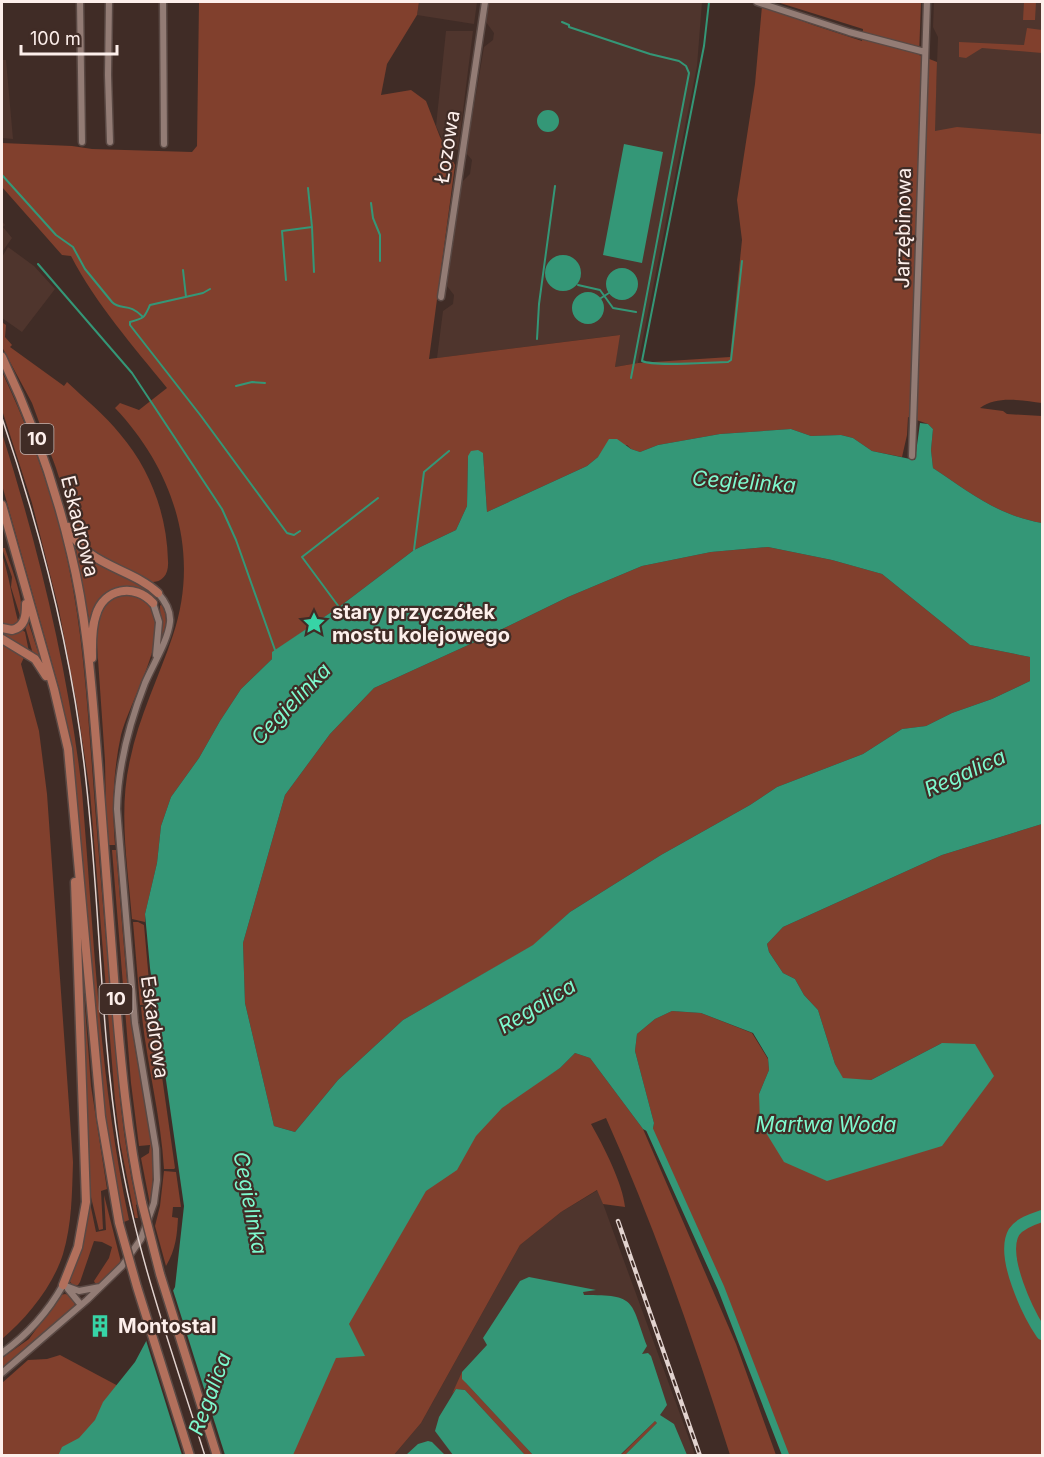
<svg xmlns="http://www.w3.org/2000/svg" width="1044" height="1457" viewBox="0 0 1044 1457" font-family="Inter,sans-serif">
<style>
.built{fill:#4f352d}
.green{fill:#81402d}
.water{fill:#349777;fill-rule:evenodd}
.pier{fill:#402c26}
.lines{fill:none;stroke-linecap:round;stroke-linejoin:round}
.stream{stroke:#349777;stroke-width:2}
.canal{stroke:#349777;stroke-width:7}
.river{stroke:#349777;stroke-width:12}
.minor-casing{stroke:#5a4944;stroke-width:9}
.major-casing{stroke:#5a4944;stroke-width:11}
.minor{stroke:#937c75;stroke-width:6}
.major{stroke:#b2705c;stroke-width:8}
.tram{stroke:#e2d3cf;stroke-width:1.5}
.rail-casing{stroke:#e2d3cf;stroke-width:4.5}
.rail{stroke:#402c26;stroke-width:2;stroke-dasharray:7;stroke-linecap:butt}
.major-bridge-casing{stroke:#5a4944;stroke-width:11;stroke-linecap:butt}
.major-bridge{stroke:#b2705c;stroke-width:8}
.labels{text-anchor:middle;stroke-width:4.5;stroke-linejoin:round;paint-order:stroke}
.shield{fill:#402c26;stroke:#c4b4b0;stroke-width:1.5}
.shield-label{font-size:18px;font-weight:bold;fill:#fdefeb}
.street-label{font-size:20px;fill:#fdefeb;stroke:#402c26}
.poi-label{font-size:20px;font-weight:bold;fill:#fdefeb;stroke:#402c26;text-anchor:start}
.water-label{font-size:21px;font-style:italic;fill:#7ef9ce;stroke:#402c26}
</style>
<rect width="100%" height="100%" fill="#402c26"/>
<path class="built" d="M419,2H477L474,24L417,15Z
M489,2H702L697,66L638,363L615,367L619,335L437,358L443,311L453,304L454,295L447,286L462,182L470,174L472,160L466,153L484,47L493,40L494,33L486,22Z
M934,2H1042V237L934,142L938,37L933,27Z
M446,31H473L458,150L445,145L436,126Z
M2,60H6L13,139L2,138Z
M2,221L5,225L3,227L12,238L2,252Z
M8,247L34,266L55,289L22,332L2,318V257Z
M598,1190L695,1455L393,1456L421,1423L520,1245L561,1212Z"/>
<path class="green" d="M199,2H419L417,15L387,64L381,95L411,90L426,101L440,137L455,165L429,359L620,335L615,367L638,363L730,357L742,240L737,200L755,84L762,6L813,25L862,41L863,29L777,2H921L919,55L937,62L935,131L957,127L1042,134V403C1022,401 998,395 980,408L1003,411L1007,414L1042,416V523C999,516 969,492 933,468L931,450L933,429L928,424L908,417L907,435L902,457L872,451L853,438L841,435L811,436L791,429L720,434L658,445L640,452L631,449L627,445L598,457L587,466L487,512L483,453L468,456L467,506L456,530L414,550L339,607L273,652L272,659L241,689L220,721L199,758L171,797L161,826L157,863L145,914V922L132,919C128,867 118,812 130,760C139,716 159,677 173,635C201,552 173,469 115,408L120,403L139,410L167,388C133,346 96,304 71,256L62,255L2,187V143L72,146L92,149L192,152L197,146Z
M1024,2H1036L1035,20H1023Z
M1027,28L1042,30V53L982,48L966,58L959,57V42L1024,45Z
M3,323L6,325L5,337L12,345L10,347L64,386L67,382C85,399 105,415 120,434C150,469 167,514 168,561C169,575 162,584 147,582L89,551L78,537L56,468L32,403L2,347V324Z
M2,374H3C31,434 54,497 68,563C84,638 88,716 94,793C99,861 105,929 111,997C117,1066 121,1136 137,1204L136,1205L138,1218H135L120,1142L115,1100L90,792L77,705L59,610L32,503L2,410Z
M2,433C39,550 68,669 82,791C94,934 99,1079 129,1220L124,1222L113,1172L103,1103L73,750L59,688L2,485Z
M75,544L147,588L155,595L153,596L138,589L113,590L90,625Z
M768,547L832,560L882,574L970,645L1030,657V681L992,699L952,713L926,726L902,729L863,754L777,787L750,805L661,855L570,912L534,945L403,1020L338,1080L295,1132L274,1126L245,1003L243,943L285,795L330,734L374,688L488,636L568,597L642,566L711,552Z
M2,548H5C11,568 25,599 21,619L11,587L12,577Z
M2,554C9,576 12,598 18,621L15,626H5L2,623Z
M125,593C139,596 151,601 155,617C163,647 129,704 121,735C113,772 112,808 115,845H108L106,810L105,761L96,630C101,608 103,602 125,593Z
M162,603C167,616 168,628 161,640L160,606Z
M28,621L40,658L39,659L33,654L25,626Z
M22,630L25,632L29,652L2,634V631L9,634Z
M2,642L25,655L21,664L39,731L47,794L73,1162C72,1193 72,1224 63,1254C53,1286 27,1318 2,1339Z
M1042,824V1455H786L721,1288L652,1134L654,1123L635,1051L637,1034L655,1019L672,1011L701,1013L752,1033L768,1059L769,1070L759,1094L784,1161L942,1043L871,1080L843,1079L835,1064L818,1010L804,995L795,979L783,973L769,952L767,944L783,927L942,855Z
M112,850H116C121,909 125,968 132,1027C139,1086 161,1145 150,1204L141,1158L149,1153L150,1145L139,1146L131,1083Z
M133,922H138L144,925L151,1004L140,1005Z
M81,955L91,1086L107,1189L101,1191L103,1229L99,1230L89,1189Z
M152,1006L175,1168L174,1169H164C161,1115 146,1062 141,1007Z
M575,1053L590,1058L643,1129L736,1344L776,1455H730C694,1341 655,1227 606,1118L591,1124C603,1145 623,1184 625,1207L603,1204L597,1190L561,1212L520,1245L421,1423L393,1456H277L341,1315L471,1123L560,1068Z
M164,1171L176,1172L181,1207H173L172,1217L178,1218C177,1235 176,1249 166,1266L155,1226L160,1206Z
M104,1195L121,1262L100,1283H95L94,1281L109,1258L112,1247L102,1242L94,1241L80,1282L78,1285L73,1286L69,1280L84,1240L89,1198L96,1232L106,1230Z
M65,1294L70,1295L75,1304L73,1307L2,1368V1358L29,1339L61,1295Z
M60,1355L122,1388L116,1403L64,1455L2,1456V1383L28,1360L47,1359Z
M462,1372V1376L466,1383L533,1455H525L465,1390L456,1389L452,1394Z
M655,1421L657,1423L625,1455L620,1456Z"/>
<path class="water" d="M537 121a11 11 0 1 1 22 0a11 11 0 1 1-22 0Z
M624,144L663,152L642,263L603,255Z
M545 273a18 18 0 1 1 36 0a18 18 0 1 1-36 0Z
M606 284a16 16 0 1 1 32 0a16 16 0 1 1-32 0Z
M572 308a16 16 0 1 1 32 0a16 16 0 1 1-32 0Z
M920,423L928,424L933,429L931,450L933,468C969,492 999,516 1042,523V824L942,855L783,927L767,944L769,952L783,973L795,979L804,995L818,1010L835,1064L843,1078L871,1080L942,1043L975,1044L994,1076L942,1146L827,1181L784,1162L760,1123L759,1094L769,1070L768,1058L753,1033L701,1013L672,1011L655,1019L637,1034L635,1051L654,1123L652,1134L643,1129L590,1058L575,1053L560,1068L502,1108L476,1136L457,1170L426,1191L349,1324L365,1356L336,1358L293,1455L58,1456L62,1447L79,1438L95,1420L103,1402L135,1362L175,1287L184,1206L150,968L145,914L157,863L161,826L171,797L199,758L220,721L241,689L272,659V652L339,607L414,550L456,530L467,506L468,456L471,451L478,450L483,453L487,512L587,466L598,457L609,439H617L631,449L640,452L658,445L720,434L791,429L811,436L841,435L853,438L872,451L915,460ZM768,547L832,560L882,574L970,645L1030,657V681L992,699L952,713L926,726L902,729L863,754L777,787L750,805L661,855L570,912L533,945L403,1020L338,1080L295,1132L274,1126L245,1003L243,943L285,795L330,734L374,688L488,636L568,597L642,566L711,552Z
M529,1277L596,1290L583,1292L584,1295C637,1295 630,1300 647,1346L642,1354L648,1353L651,1356L667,1405L660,1415L674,1424L687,1455H625L657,1423L655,1421L620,1455H533L466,1383L462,1379V1372L487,1345L483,1338L520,1281Z
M456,1389L465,1390L525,1455H453L435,1431L439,1417Z
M428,1441L432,1442L445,1455H406L418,1444Z"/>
<path class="pier" d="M172,1287L225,1455H182L145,1337Z"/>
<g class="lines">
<path class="stream" d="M709,2L704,46L642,361C654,367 711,362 728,362L731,360L742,261
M562,22L569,25V27L650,54L679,61L686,66L689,73L631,378
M2,175L56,235L73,247L85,269L112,302C121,311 129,302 143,317
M371,203L373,218L380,235V261
M312,227L314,272
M38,264L132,373L222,509L236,540L275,650
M183,270L186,297
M286,280L282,231L312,227L308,188
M578,285L600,290L613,308L636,312
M210,289L203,293L150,305C144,318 145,318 130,322V325L201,416L287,533L294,535L300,531
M601,298L609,293
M537,339L539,304L555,186
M236,386L252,382L265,383
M414,550L424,472L449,451
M339,607L302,557L378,498"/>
<path class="canal" d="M648,1126L721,1288L786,1456"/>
<path class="river" d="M1042,1216C1033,1219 1020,1223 1014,1232C1000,1256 1028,1313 1042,1334"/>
<g class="minor-casing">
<path id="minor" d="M80,2L82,142
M109,2L108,75L110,142
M163,2L164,144
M757,2L849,32L925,52
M441,297L485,2
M912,456L927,2
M153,603L159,622L156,655
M63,1285L79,1291L100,1287
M68,1289L81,1305
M2,1353C27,1335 48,1312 63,1285
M2,1373L87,1300L122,1266L141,1239L154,1203L157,1180L156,1149L135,1023L117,809C118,764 129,724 145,683C153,664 168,641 170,622C171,612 165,601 158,593"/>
</g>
<g class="major-casing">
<path id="major" d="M2,357C32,420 55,485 71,553C88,622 92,694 98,765C104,840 109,916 115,991C121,1062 127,1133 142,1203
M2,505L54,689L68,749L101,1117L119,1223
M68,527C85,566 130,567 158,593
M2,628L12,630C25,627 26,616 26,604
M2,639L35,659L46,676
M92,658C92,644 91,629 96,615C104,588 135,583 153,603
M63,1285L78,1247L86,1202L75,882"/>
</g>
<use href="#minor" class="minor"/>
<use href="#major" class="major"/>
<path class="tram" d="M2,418C42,535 73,658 86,781C100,903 100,1027 119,1148C136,1253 173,1354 205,1456"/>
<g class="rail-casing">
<path id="rail" d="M618,1221L700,1456"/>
</g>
<use href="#rail" class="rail"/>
<g class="major-bridge-casing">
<path id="major-bridge" d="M142,1203L160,1274L217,1456
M119,1223L137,1287L190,1456"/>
</g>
<use href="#major-bridge" class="major-bridge"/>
</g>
<defs>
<g id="sight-bare" transform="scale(1.8)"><path d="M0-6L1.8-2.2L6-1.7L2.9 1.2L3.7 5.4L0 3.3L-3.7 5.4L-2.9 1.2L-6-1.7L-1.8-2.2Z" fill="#37d4a6" stroke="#402c26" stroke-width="2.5" paint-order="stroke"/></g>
<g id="building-bare" transform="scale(1.8)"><path d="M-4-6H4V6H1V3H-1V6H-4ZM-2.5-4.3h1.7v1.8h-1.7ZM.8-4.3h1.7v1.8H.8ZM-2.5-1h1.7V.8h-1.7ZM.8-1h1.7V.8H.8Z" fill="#37d4a6" stroke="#402c26" stroke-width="2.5" paint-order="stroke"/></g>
</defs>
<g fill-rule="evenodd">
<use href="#sight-bare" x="314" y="623"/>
<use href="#building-bare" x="100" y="1326"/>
</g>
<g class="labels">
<g class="shield">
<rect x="20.5" y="424" width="33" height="30" rx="4.5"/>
<rect x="99.5" y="984" width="33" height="30" rx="4.5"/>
</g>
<g class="shield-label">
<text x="37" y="445">10</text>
<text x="116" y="1005">10</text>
</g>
<g class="street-label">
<text transform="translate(447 147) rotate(-81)" y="7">Łozowa</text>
<text transform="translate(903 228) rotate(-89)" y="7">Jarzębinowa</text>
<text transform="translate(80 526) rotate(76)" y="7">Eskadrowa</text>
<text transform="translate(155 1027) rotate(82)" y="7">Eskadrowa</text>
</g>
<g class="poi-label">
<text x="332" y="619">stary przyczółek<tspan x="332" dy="23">mostu kolejowego</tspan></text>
<text x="118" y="1333">Montostal</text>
</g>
<g class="water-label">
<text transform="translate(744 482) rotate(4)" y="7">Cegielinka</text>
<text transform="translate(291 704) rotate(-46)" y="7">Cegielinka</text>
<text transform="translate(965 773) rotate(-24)" y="7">Regalica</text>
<text transform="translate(537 1006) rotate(-31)" y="7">Regalica</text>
<text x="826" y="1132">Martwa Woda</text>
<text transform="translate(250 1203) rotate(79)" y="7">Cegielinka</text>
<text transform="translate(210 1394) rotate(-70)" y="7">Regalica</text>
</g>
</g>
<rect width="1044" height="1457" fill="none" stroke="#fdefeb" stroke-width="6"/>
<path d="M21 45v9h96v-9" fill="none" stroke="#fdefeb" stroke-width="3"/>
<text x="30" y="45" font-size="18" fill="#fdefeb" stroke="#402c26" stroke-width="4.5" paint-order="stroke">100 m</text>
</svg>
